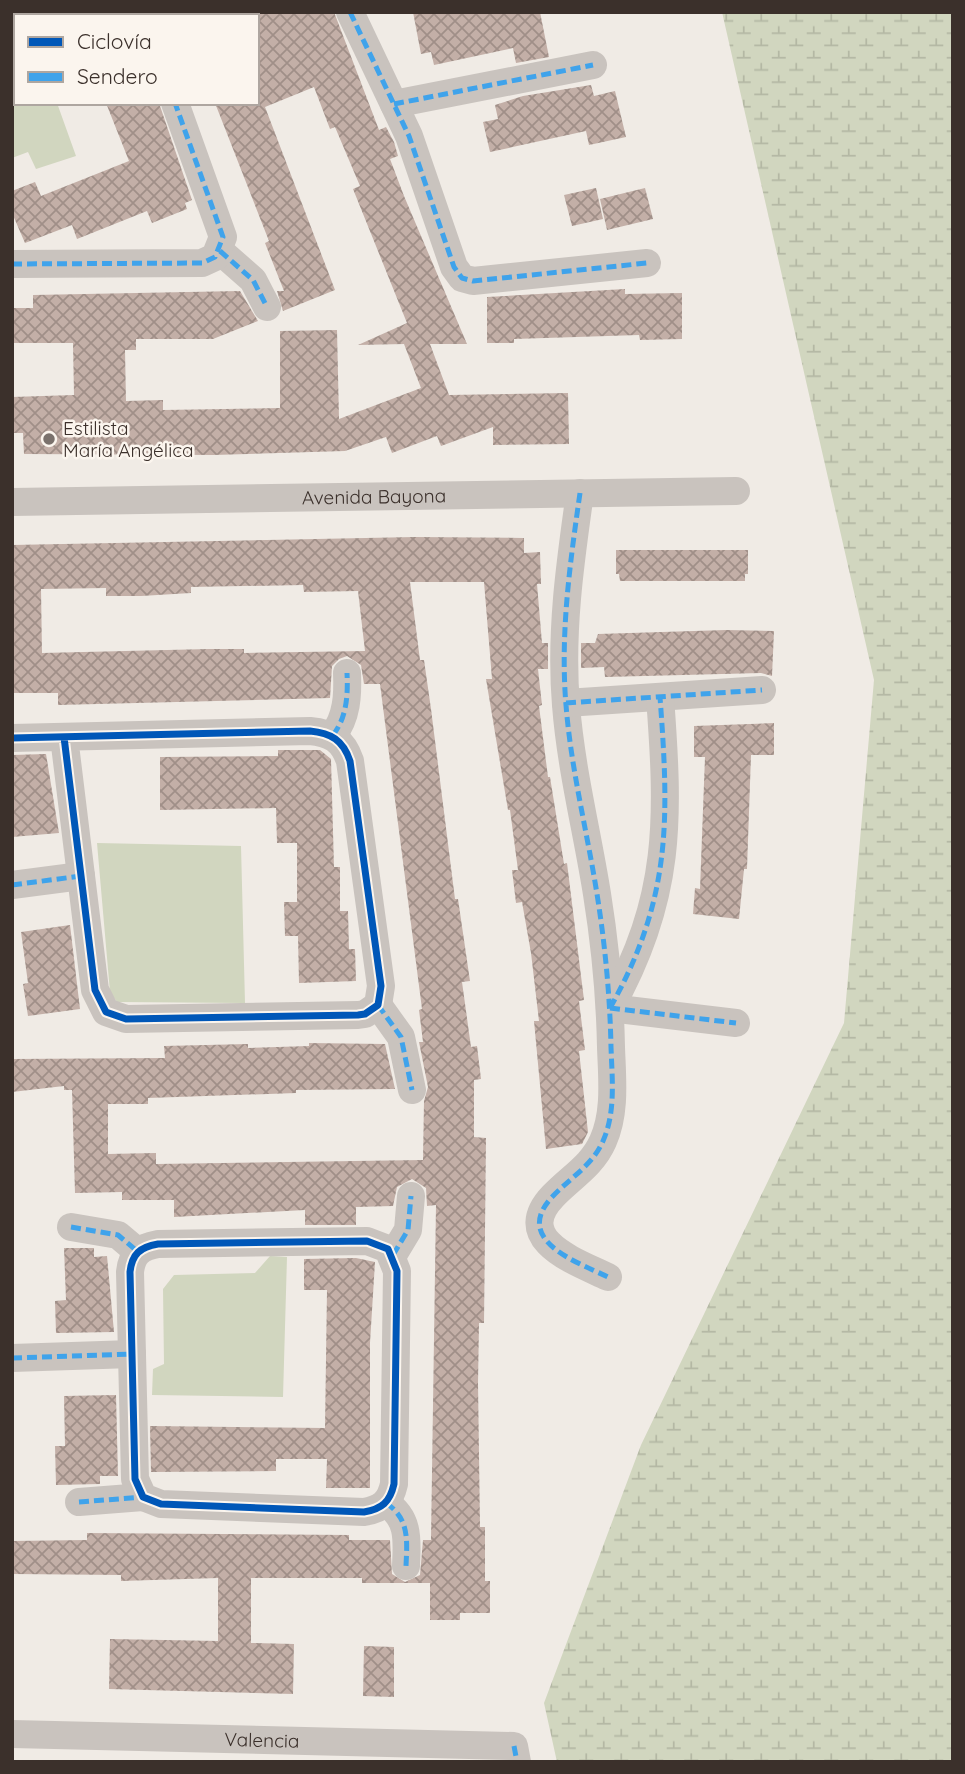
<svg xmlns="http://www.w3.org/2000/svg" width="965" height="1774" viewBox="0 0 965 1774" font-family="Quicksand,sans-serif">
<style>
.green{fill:#d1d6bf}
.wetland{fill:url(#wetland-marsh)}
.building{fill:url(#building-cross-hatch);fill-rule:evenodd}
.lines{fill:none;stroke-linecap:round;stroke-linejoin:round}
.street{stroke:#c9c3be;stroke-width:28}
.quiet{stroke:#3fa3eb;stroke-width:5;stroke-dasharray:10 5;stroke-linecap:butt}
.cycleway-casing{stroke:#fbf5ee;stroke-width:11}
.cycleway{stroke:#0057b8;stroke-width:7}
.poi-dot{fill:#7a716c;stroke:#fbf5ee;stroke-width:2.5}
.labels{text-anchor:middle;stroke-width:5;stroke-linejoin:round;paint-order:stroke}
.poi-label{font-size:19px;fill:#3b302b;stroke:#fbf5ee;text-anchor:start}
.street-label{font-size:19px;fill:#3b302b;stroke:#fbf5ee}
</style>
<defs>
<pattern id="wetland-marsh" width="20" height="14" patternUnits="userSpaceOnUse" patternTransform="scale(1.75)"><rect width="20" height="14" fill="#d1d6bf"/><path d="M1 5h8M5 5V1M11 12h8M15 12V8" fill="none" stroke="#b4b8a4"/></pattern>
<pattern id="building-cross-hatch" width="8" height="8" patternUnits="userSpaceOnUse" patternTransform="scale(1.75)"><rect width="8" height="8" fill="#c3afa7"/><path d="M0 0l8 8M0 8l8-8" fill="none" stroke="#a08f88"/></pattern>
</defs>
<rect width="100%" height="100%" fill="#f0ebe5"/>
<path class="green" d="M12,12H23L25,16H16V103H57L76,156L36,169L28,152L12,158Z
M97,843L241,846L245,1003L117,1002L110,992Z
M270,1256L287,1257L283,1397L152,1395L153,1369L164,1364L163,1289L174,1275L255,1273Z"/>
<path class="wetland" d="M722,12H953V1762H557L544,1703L641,1445L844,1023L874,680Z"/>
<path class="building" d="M257,12H334L379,130L386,127L394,142L398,156L390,159L404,196L467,344H430L449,395L568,393L569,444L493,445V427L441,446L437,436L392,453L386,437L345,451L214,455L24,454L23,433H12V397L74,395L73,343H14V308H33V295L240,291L258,321L213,339H136V350H125L126,401L163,400V410L280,408V331L337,330L339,419L421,388L404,344L358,345L407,323L353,189L360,186L335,127L330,129L314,87L265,107L335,290L283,311L277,291H284L265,243L269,241L215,103H257Z
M413,12H540L549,57L516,63L513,48L434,65L431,52L421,54Z
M591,85L594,96L615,91L626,137L589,145L586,131L490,152L483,122L498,119L495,105L523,96Z
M106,103H159L192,200L185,203L187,209L152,223L147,211L77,239L72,225L25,243L12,213V191L35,182L41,196L129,161Z
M596,188L603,219L572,226L564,195Z
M645,188L653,219L607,230L600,199Z
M625,289V294L682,293V339L640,340L639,335L514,339V343H487V297Z
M415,537L524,538V553L540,552L541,584H537L542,643H548V669H538L542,705L539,706L548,777H550L564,864L567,863L584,1000L579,1001L585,1050L579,1051L588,1132L582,1144L546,1149L534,1021H539L531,953L522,902L516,903L512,870H518L510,810H508L486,679H492L484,582H410L420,660H424L431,709L455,899H458L470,981L462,982L471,1047L477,1046L481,1079L474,1080V1137L486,1138L484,1323H479L478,1383L480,1527H485V1581H490V1613H460V1620H430V1583H362V1578H251V1643L294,1644L293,1694L109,1689L110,1639L218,1641V1578L121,1581V1575L12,1574V1541L87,1540V1533L349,1535V1540H390L392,1574L405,1582L420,1575L423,1540H431L436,1205L427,1206L426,1188L412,1179L397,1187L393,1206L356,1207V1225H305V1210L174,1217V1200H122V1192L75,1193L72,1090H64V1086L12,1092V1059L165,1058L164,1046L248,1044V1048L309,1046V1043L385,1044L395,1089L296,1090V1093L148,1098V1104H108V1154L156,1153V1164L423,1160L424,1101L428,1087L419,1042H423L419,1010L422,1009L380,684H364L361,665L347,656L339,659L332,666L330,698L58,705V693H12V545ZM303,585L304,592L358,591L365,651L244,653V649H209L42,653L41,589L106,588V596H141L191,593V587Z
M616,550H748V574H745V581H620L619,574H616Z
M726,630L774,631L772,676L761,673L605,677L604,667L581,668V643H595L598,634Z
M774,723V755H751L747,869H744L739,919L693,914L695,888L700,889L705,757H694V726Z
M278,750H320L331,759L334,867H340V911H348L349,949H355L356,981L299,983L298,936H285L284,902H297V843H277L276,808L160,810V757L278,756Z
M46,754L59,833L12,837V755Z
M70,925L80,1009L28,1016L23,984L28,983L21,932Z
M64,1248H94V1257L107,1256L114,1332L56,1333L55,1301L66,1300Z
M356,1258L375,1262L370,1343V1488H326L327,1459H276V1471L151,1472L150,1426L325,1428L327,1290H304V1259Z
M116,1395L118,1476H100V1484L56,1485L55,1446H65L64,1396Z
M364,1646L394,1647V1697L363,1696Z"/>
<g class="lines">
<g class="street">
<path d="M140,12L142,16"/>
<path d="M350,12L409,136L454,267L462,278L473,281L647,263"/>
<path d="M394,104L593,65"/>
<path d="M220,251L253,280L267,307"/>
<path d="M12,264L202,263L215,257L223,237L175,103"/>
<path d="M580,493C570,563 560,634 566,705C571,769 587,831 597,894C605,944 610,996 611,1047C612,1078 616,1112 603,1141C592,1166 571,1177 553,1196C511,1240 577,1262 608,1277"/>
<path id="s1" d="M12,502L736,491"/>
<path d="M566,703L762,690"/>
<path d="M333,735C347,717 348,695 347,673"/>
<path d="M12,738L310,731C331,733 343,740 350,761L381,986L378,1005L365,1014L358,1015L126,1019L106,1012L95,990L64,737"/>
<path d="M12,885L81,876"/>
<path d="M378,1005L401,1037L412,1090"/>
<path d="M610,1008C672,898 669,818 660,697"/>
<path d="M610,1008L736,1023"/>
<path d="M71,1227L118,1235L137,1251"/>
<path d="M367,1241L388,1249L397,1271L394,1484C390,1502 382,1509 364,1512L161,1504L143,1497L135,1479L130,1272C132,1254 140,1247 158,1244Z"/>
<path d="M393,1255L408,1230L411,1196"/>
<path d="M12,1358L132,1354"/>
<path d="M79,1502L143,1497"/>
<path d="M386,1503C410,1519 407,1541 406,1566"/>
<path id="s2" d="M12,1734L514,1746L517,1762"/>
</g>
<path class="quiet" d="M140,12L142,16
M350,12L409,136L454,267L462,278L473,281L647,263
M394,104L593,65
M220,251L253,280L267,307
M12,264L202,263L215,257L223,237L175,103
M580,493C570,563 560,634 566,705C571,769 587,831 597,894C605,944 610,996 611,1047C612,1078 616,1112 603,1141C592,1166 571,1177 553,1196C511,1240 577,1262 608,1277
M566,703L762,690
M333,735C347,717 348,695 347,673
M12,885L81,876
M378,1005L401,1037L412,1090
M610,1008C672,898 669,818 660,697
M610,1008L736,1023
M71,1227L118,1235L137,1251
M393,1255L408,1230L411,1196
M12,1358L132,1354
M79,1502L143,1497
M386,1503C410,1519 407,1541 406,1566
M514,1746L517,1762"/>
<g class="cycleway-casing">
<path id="cycleway" d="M12,738L310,731C331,733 343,740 350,761L381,986L378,1005L365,1014L358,1015L126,1019L106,1012L95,990L64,737
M367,1241L388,1249L397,1271L394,1484C390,1502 382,1509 364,1512L161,1504L143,1497L135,1479L130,1272C132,1254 140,1247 158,1244Z"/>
</g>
<use href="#cycleway" class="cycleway"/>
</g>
<circle class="poi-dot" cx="49" cy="439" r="7"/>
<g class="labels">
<g class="poi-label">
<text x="63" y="435">Estilista<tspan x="63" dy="22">María Angélica</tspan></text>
</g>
<g class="street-label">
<text dy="7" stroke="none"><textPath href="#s1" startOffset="362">Avenida Bayona</textPath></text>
<text dy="7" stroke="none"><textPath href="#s2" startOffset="250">Valencia</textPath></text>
</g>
</g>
<rect width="965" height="1774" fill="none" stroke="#3b302b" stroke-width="28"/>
<rect x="14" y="14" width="245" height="91" fill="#fbf5ee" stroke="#aea6a0" stroke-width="2"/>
<rect x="28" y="37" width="35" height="10" fill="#0057b8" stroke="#aea6a0" stroke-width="2"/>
<text x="77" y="49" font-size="21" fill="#3b302b">Ciclovía</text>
<rect x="28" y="72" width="35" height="10" fill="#3fa3eb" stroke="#aea6a0" stroke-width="2"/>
<text x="77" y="84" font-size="21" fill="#3b302b">Sendero</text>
</svg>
